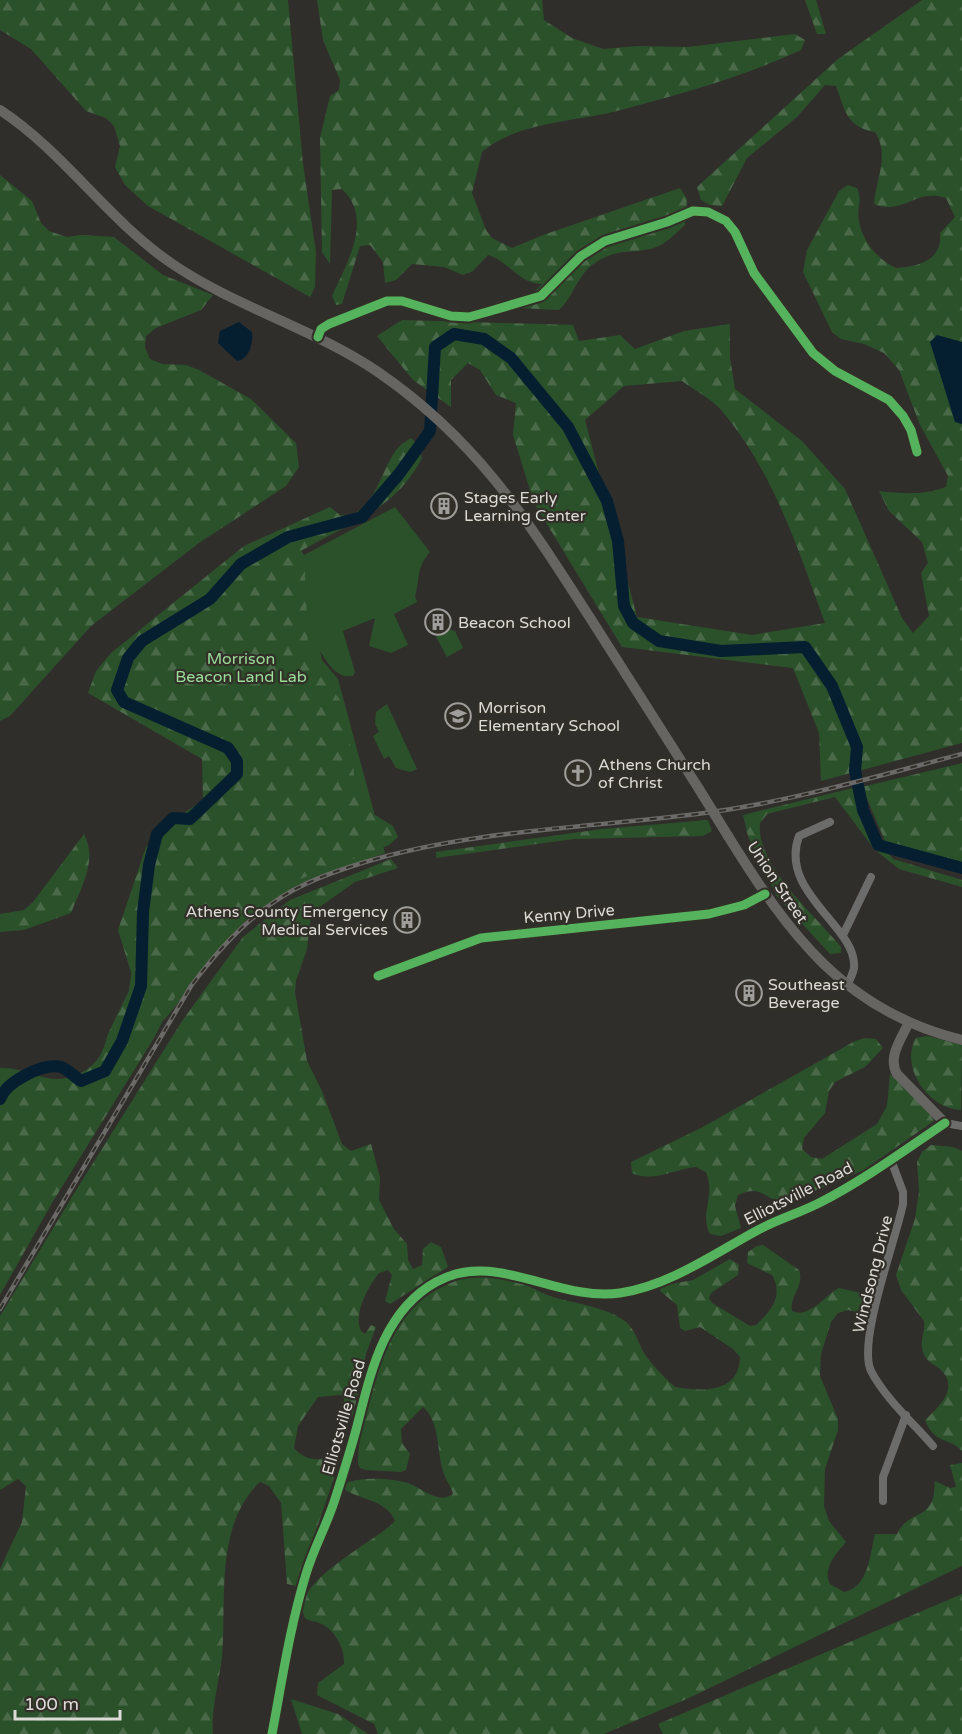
<svg xmlns="http://www.w3.org/2000/svg" width="962" height="1734" viewBox="0 0 962 1734" font-family="'Varela Round',sans-serif">
<style>
.green{fill:#2b512a}
.forest{fill:url(#forest-firs);fill-rule:evenodd}
.water{fill:#051f31}
.lines{fill:none;stroke-linecap:round;stroke-linejoin:round}
.river{stroke:#051f31;stroke-width:12}
.street{stroke:#6c6c6b;stroke-width:8}
.secondary{stroke:#666562;stroke-width:10}
.rail-casing{stroke:#6b6a68;stroke-width:4.5}
.rail{stroke:#322f29;stroke-width:2;stroke-dasharray:7;stroke-linecap:butt}
.secondary-bridge{stroke:#666562;stroke-width:10}
.cycleway-casing{stroke:#322f29;stroke-width:13}
.cycleway{stroke:#56b35d;stroke-width:9}
.labels{text-anchor:middle;stroke-width:4.5;stroke-linejoin:round;paint-order:stroke}
.poi-label{font-size:16px;fill:#dddbd7;stroke:#322f29;text-anchor:start}
.park-label{font-size:16px;fill:#99dd97;stroke:#322f29}
.street-label{font-size:16px;fill:#dddbd7;stroke:#322f29}
</style>
<defs>
<pattern id="forest-firs" width="22" height="20" patternUnits="userSpaceOnUse" patternTransform="scale(1.5)"><rect width="22" height="20" fill="#2b512a"/><path d="M5 1l3.5 6h-7zM16 11l3.5 6h-7z" fill="#496948"/></pattern>
</defs>
<rect width="100%" height="100%" fill="#302e2b"/>
<path class="green" d="M395,507L430,552C415,570 421,576 415,596L417,602L394,614L408,645L391,653L369,646L375,618L343,631L355,672L353,676C336,679 327,662 320,651L322,660L338,679L385,853L305,883L245,921L165,1019L124,1021L154,832L207,798L212,743L291,533L304,555Z
M448,629L455,631L463,648L447,657L436,637L437,634Z
M387,704L417,769L410,772L396,768L389,756L384,759L373,736L379,732L375,724L376,712Z"/>
<path class="forest" d="M0,0H288L303,164L316,252L315,287L310,297L148,206L125,185L115,167L120,146L114,126L106,118L86,111L31,49L0,30Z
M317,0H542L544,20L572,38L603,49L638,46L687,47L795,34L805,40L801,50C740,78 677,95 613,112C570,122 516,123 482,152L472,193L486,230L492,238L512,248L543,235L680,188L687,199L685,225C677,232 669,241 659,246C635,256 619,245 592,265C577,277 573,297 559,310L518,308L542,284C518,283 510,262 488,255L473,271L463,275L444,267L412,264L396,280L385,283L383,262L370,245L360,246L342,304L336,305L332,296C347,263 374,219 342,189L332,190L330,264L322,252L320,138L330,96L339,90L340,80L323,40Z
M805,0H816L826,34H817Z
M922,0H962V743L821,781L819,733L793,668L622,647L534,503L513,435L516,403L496,395L480,370L468,363L451,380V407L413,380L377,336L402,320L573,325L579,341L620,335L635,349L684,331L730,324V358L735,389L802,441L845,489L902,618L913,633L929,616L921,573L928,563L922,542L889,511L879,491C902,494 925,495 946,487L948,476L920,425L899,370L884,353L864,344L841,339L832,332L803,272L807,250L839,191L848,185L857,188C863,201 856,208 859,221C862,241 878,260 896,268C918,267 943,260 940,233L955,217L946,198C914,188 904,216 874,204C876,178 890,156 875,132C846,127 845,110 836,86L825,85L797,117L747,158L722,206L710,205L701,200L697,187L838,59ZM682,381C694,390 712,399 722,411C774,473 798,549 825,623L752,635L637,617L585,420L624,386Z
M0,175L32,201L41,223L49,231L67,237L81,235L114,237L163,275L213,295L201,310L156,328L146,336L145,347L150,359L162,364L186,365L199,370L251,399L296,443L299,467L286,486L199,543L91,626L10,716L0,721Z
M411,438L419,446L422,458C395,511 346,524 299,552L305,573L308,649L325,681L345,706L355,781L362,807L393,826L398,837L389,845L300,879L242,917L180,987L154,1038L52,1203L0,1295V1068C20,1067 35,1077 54,1079C73,1080 97,1068 103,1049C106,1043 106,1038 109,1032C117,1015 125,998 134,982L118,930L146,847L203,801L202,759L88,693L96,671L111,653L244,546L330,507L340,515C374,521 381,465 399,447C402,443 407,441 411,438Z
M962,763V864L888,848L862,787Z
M853,788L868,815L875,838L893,859L962,880V887L899,869L874,849L835,797L767,814L760,823C755,865 817,917 841,947V953L830,954L776,895L748,836L743,815Z
M708,820L712,831L703,836L574,839L436,858V852L602,829Z
M84,834C98,861 81,887 71,913L24,930L0,932V914L24,910L33,902Z
M391,859L398,868L355,882L318,908L311,916L307,949L296,981L295,992L307,1061L322,1091L342,1144L351,1151L371,1144L380,1177L379,1200L394,1229L407,1244L408,1260L413,1269L422,1265L423,1249L431,1242L441,1247L448,1267L390,1304L385,1301L392,1275L388,1270L379,1273C368,1287 353,1314 361,1331L365,1334L371,1325L376,1327L366,1354L353,1416L348,1420L344,1416V1399L341,1395L318,1397L298,1426L294,1448C303,1458 311,1460 325,1459L333,1467L334,1478L297,1586L287,1584L281,1503L269,1486L260,1482C214,1526 227,1600 222,1657C219,1683 211,1707 213,1734H0V1569L22,1522L26,1486L18,1479L0,1490V1316L78,1187L182,1021L243,937L290,900Z
M927,1036L962,1045L961,1110C929,1109 899,1067 916,1038Z
M865,1038L876,1039L883,1048L865,1067L835,1082L829,1091L825,1113L804,1138L802,1149L811,1157L822,1159L877,1124L887,1106L890,1074L929,1112L934,1121L862,1171L788,1202C764,1202 764,1183 738,1195L735,1206L741,1228L721,1236L710,1234C699,1213 716,1198 706,1172L696,1167C674,1169 653,1183 632,1173L631,1162L701,1128L855,1041Z
M931,1145L953,1147L962,1151V1451C948,1436 936,1446 925,1420C938,1408 958,1390 943,1372C937,1365 926,1363 923,1352C919,1340 926,1331 924,1321L901,1290L896,1275L915,1219L919,1191L917,1162L922,1152Z
M763,1245L799,1270C805,1286 789,1296 792,1311C810,1319 825,1295 839,1288L861,1293L867,1301L868,1311L864,1314L848,1310L838,1313L831,1322L821,1354L820,1376L838,1419V1430L825,1469L824,1506L829,1521L846,1542C836,1554 822,1568 830,1584L844,1592C869,1587 870,1554 875,1534H897C907,1513 924,1519 932,1501C935,1495 934,1488 935,1481L950,1488L956,1487L950,1465L962,1463V1566L689,1698L604,1734H378L374,1724L317,1695L318,1683L344,1664C345,1648 334,1628 319,1623C313,1620 310,1622 305,1618C287,1583 376,1542 395,1521C387,1500 360,1500 344,1489L346,1483C361,1477 388,1478 404,1482C420,1485 437,1506 453,1494C451,1486 445,1479 443,1471C437,1453 440,1421 423,1407L401,1429L402,1443L410,1454L406,1470L401,1472L366,1470L360,1468L358,1463C359,1421 382,1339 411,1309C426,1293 458,1277 480,1274C506,1270 529,1289 553,1297C576,1304 601,1306 622,1319C634,1326 638,1342 644,1353C652,1365 664,1377 675,1387C700,1391 739,1395 740,1357L733,1349L700,1327L685,1331L680,1328L677,1305L660,1291L661,1286L693,1280L730,1259L739,1265L738,1275L711,1293L709,1298L712,1303L750,1326L756,1325C771,1311 784,1296 772,1275L747,1263L748,1252L757,1246Z
M962,1594V1734H663L658,1724Z
M291,1699L338,1714L368,1734H302Z"/>
<path class="water" d="M239,322L252,332C253,343 250,359 237,361L218,343L220,331Z
M937,335L962,342V424L955,422L930,342Z"/>
<g class="lines">
<path class="river" d="M0,1099C6,1082 42,1063 61,1067C67,1069 75,1077 81,1081L105,1071L122,1041L141,986L143,912L149,865L157,834L173,818L190,819L237,774V761L228,748L124,702L117,690L128,658L142,641L210,599L241,564L288,537L362,517L399,474L430,431L435,347L454,334L484,339L511,358L568,427L607,501L618,541L624,606L633,623L659,641L721,651L805,647L832,686L857,747L855,771L863,810L878,845L962,868"/>
<path class="street" d="M318,337L321,329L329,324L387,301H402L451,316L469,317L487,312L541,296L581,256L605,241L667,222L693,211L708,212L726,221L735,232L754,273L813,353L835,371L889,400L903,416L911,430L917,452
M830,822L799,836C778,893 858,927 854,968C853,974 849,981 847,986
M843,935L871,877
M378,976L481,938L709,914L744,905L765,894
M945,1123L962,1126
M891,1160L903,1192V1204C896,1239 857,1342 871,1371C885,1398 913,1423 933,1446
M883,1501V1477L906,1415"/>
<path class="secondary" d="M0,110C64,152 107,219 171,263C235,307 313,328 378,372C480,442 529,523 594,624C629,679 664,734 699,789
M728,836C789,934 844,1011 962,1040
M272,1734C282,1681 290,1626 306,1574C314,1547 328,1523 336,1496C343,1474 350,1452 356,1430C370,1376 382,1312 436,1282C496,1249 556,1302 620,1293C669,1286 715,1253 758,1230C778,1219 800,1213 821,1202C864,1180 905,1150 945,1123L897,1074C887,1057 902,1038 909,1022"/>
<g class="rail-casing">
<path id="rail" d="M0,1309L191,986C215,954 241,924 274,902C301,883 333,872 365,862C473,830 585,828 697,814C786,803 874,777 962,754"/>
</g>
<use href="#rail" class="rail"/>
<path class="secondary-bridge" d="M699,789L728,836"/>
<g class="cycleway-casing">
<path id="cycleway" d="M318,337L321,329L329,324L387,301H402L451,316L469,317L487,312L541,296L581,256L605,241L667,222L693,211L708,212L726,221L735,232L754,273L813,353L835,371L889,400L903,416L911,430L917,452
M378,976L481,938L709,914L744,905L765,894
M272,1734C282,1681 290,1626 306,1574C314,1547 328,1523 336,1496C343,1474 350,1452 356,1430C370,1376 382,1312 436,1282C496,1249 556,1302 620,1293C669,1286 715,1253 758,1230C778,1219 800,1213 821,1202C864,1180 905,1150 945,1123"/>
</g>
<use href="#cycleway" class="cycleway"/>
</g>
<defs>
<g id="building-ring" transform="scale(1.35)"><circle r="9.5" fill="#322f29" stroke="#a09e9b" stroke-width="1.5"/><path d="M-4-6H4V6H1V3H-1V6H-4ZM-2.5-4.3h1.7v1.8h-1.7ZM.8-4.3h1.7v1.8H.8ZM-2.5-1h1.7V.8h-1.7ZM.8-1h1.7V.8H.8Z" fill="#a09e9b"/></g>
<g id="school-ring" transform="scale(1.35)"><circle r="9.5" fill="#322f29" stroke="#a09e9b" stroke-width="1.5"/><path d="M0-5L7-2L0 1L-7-2ZM-4 1L0 2.5L4 1V4Q0 6-4 4Z" fill="#a09e9b"/></g>
<g id="church-ring" transform="scale(1.35)"><circle r="9.5" fill="#322f29" stroke="#a09e9b" stroke-width="1.5"/><path d="M-1.2-6h2.4v3.5h3.3v2.4h-3.3V6h-2.4V-.1h-3.3v-2.4h3.3Z" fill="#a09e9b"/></g>
</defs>
<g fill-rule="evenodd">
<use href="#building-ring" x="444" y="506"/>
<use href="#building-ring" x="438" y="622"/>
<use href="#school-ring" x="458" y="716"/>
<use href="#church-ring" x="578" y="773"/>
<use href="#building-ring" x="407" y="920"/>
<use href="#building-ring" x="749" y="993"/>
</g>
<g class="labels">
<g class="poi-label">
<text x="464" y="503">Stages Early<tspan x="464" dy="18">Learning Center</tspan></text>
<text x="458" y="628">Beacon School</text>
<text x="478" y="713">Morrison<tspan x="478" dy="18">Elementary School</tspan></text>
<text x="598" y="770">Athens Church<tspan x="598" dy="18">of Christ</tspan></text>
<text x="388" y="917" text-anchor="end">Athens County Emergency<tspan x="388" dy="18">Medical Services</tspan></text>
<text x="768" y="990">Southeast<tspan x="768" dy="18">Beverage</tspan></text>
</g>
<g class="park-label">
<text x="241" y="664">Morrison<tspan x="241" dy="18">Beacon Land Lab</tspan></text>
</g>
<g class="street-label">
<text transform="translate(778 882) rotate(56)" y="6">Union Street</text>
<text transform="translate(569 913) rotate(-5)" y="6">Kenny Drive</text>
<text transform="translate(798 1193) rotate(-27)" y="6">Elliotsville Road</text>
<text transform="translate(872 1274) rotate(-76)" y="6">Windsong Drive</text>
<text transform="translate(343 1417) rotate(-74)" y="6">Elliotsville Road</text>
</g>
</g>
<path d="M15 1710v9h105v-9" fill="none" stroke="#dddbd7" stroke-width="3"/>
<text x="24" y="1710" font-size="18" fill="#dddbd7" stroke="#322f29" stroke-width="4.5" paint-order="stroke">100 m</text>
</svg>
